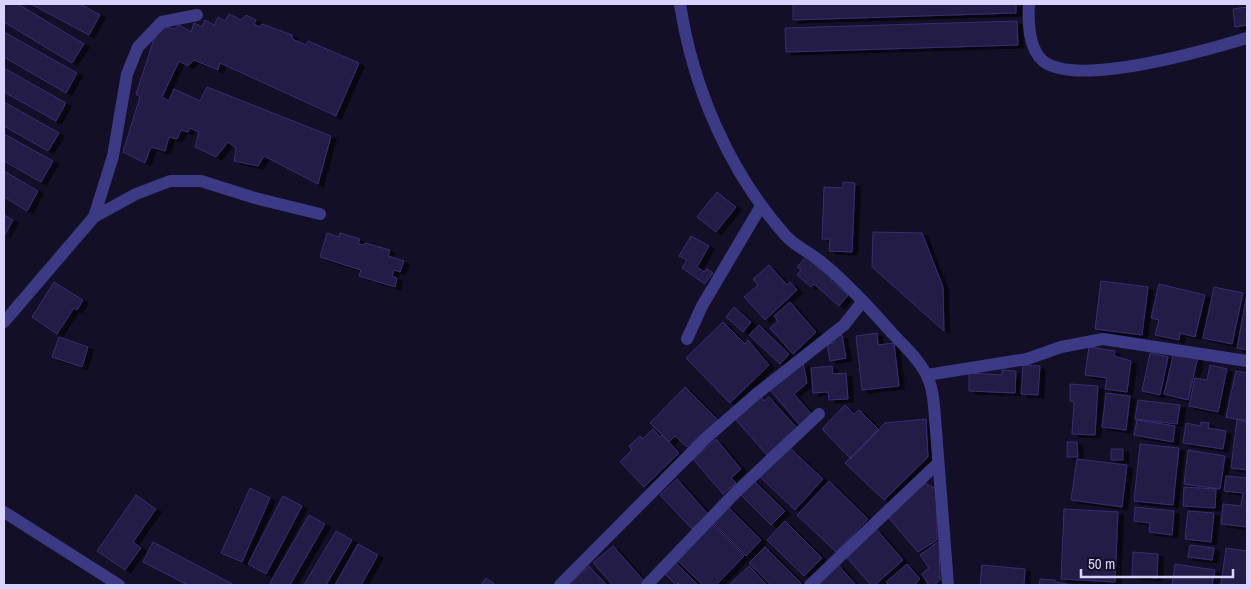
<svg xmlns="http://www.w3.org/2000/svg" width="1251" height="589" viewBox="0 0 1251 589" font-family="'Archivo Narrow',sans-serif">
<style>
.building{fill:#241b47;stroke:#3b2d73;filter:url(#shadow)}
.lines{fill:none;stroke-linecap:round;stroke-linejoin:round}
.minor{stroke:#3d3a85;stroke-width:12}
</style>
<defs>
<filter id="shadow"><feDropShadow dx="5.5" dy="3" stdDeviation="0" flood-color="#0009"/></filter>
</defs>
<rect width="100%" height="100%" fill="#130f26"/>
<path class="building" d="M4,4H18L84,44L72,63L4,22Z
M31,4H80L100,15L89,35Z
M793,4H1016V13L793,20Z
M1247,7V25L1235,27L1233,9Z
M229,14L241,20L246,15L256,20L254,24L259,27L262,24L292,35V39L306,45L308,41L359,63L336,116L220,63L218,70L194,60L188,66L179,61L162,97L169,101L174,89L200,101L207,87L331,136L318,184L264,156L258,166L234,161L236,148L228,142L216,157L195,147L199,132L190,128L188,132L181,130L177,139L169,137L165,151L151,147L145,163L123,152L140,97L136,94L157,30L167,27L174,29L179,25L191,32L194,23L202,27L205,20L214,25L218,17L225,21Z
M1017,21L1018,45L786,52L785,28Z
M4,32L77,73L66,93L4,57Z
M4,68L66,103L56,121L4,92Z
M4,102L59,133L48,151L4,126Z
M4,134L53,161L41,182L4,161Z
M4,171L38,191L27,211L4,197Z
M843,182L855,183L852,252L829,251L830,239H822L824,187L843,188Z
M717,192L736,207L716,232L697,217Z
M4,215L13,220L4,236Z
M873,232L922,233L943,287L944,331L872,267Z
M327,233L339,237L340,233L360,239L358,244L364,245L365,243L390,250L388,256L404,261L400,272L394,270L392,276L397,278L395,287L359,276L361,270L320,257Z
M691,236L709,246L697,267L704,272L707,269L713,273L705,284L682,268L687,260L679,256Z
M806,257L821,270L823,267L835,276L831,280L848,295L839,306L814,284L811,287L797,275L801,270L797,267Z
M769,265L787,285L790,282L797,290L765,320L744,297L758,285L753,279Z
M1101,281L1148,287L1142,335L1095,329Z
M54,282L83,300L77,310L74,308L57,334L32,317Z
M1159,284L1205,295L1195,337L1180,333L1179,340L1155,335L1159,320L1151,318Z
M1214,287L1243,293L1232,344L1203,338Z
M1247,293V350L1237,348Z
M790,302L816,332L793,354L770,328L778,321L774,316Z
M734,307L751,322L743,332L726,317Z
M723,322L745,344L748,340L769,365L730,403L686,358Z
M759,325L789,354L780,364L749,335Z
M877,333L878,345L894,343L899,386L862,390L856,336Z
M842,335L846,358L830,361L827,344L834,343L833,336Z
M59,337L88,347L82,367L52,357Z
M1089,347L1115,351L1114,356L1131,361L1127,392L1105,389L1107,378L1085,375Z
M1174,352L1198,357L1188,400L1164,394Z
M1150,353L1168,357L1160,395L1142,391Z
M803,363L807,383L794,394L812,415L800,425L770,390Z
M1023,365L1040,366L1038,395L1021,394Z
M1210,365L1227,369L1218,412L1189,406L1195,378L1207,380Z
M832,366L833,374L846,373L848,399L829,400L828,392L813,393L811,368Z
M1002,370L1016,371L1015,393L969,391V373L1002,375Z
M1236,371L1247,373V422L1226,417Z
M1070,384L1098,386L1095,435L1072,434L1074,402L1070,401Z
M685,387L718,420L687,447L675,436L669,442L650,423Z
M1106,393L1130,396L1126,430L1102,427Z
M760,396L764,401L769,397L797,428L767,455L735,419Z
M1138,400L1180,405L1177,424L1135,419Z
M845,405L854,414L859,410L879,430L851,459L822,429Z
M926,419L928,457L884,500L845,463L885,423Z
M1237,419L1247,420V470L1231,468Z
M1137,420L1175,426L1173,442L1134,435Z
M1201,422L1209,423L1208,428L1226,431L1223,449L1183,443L1186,423L1200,426Z
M653,429L660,437L662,435L679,453L644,487L620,462L632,450L629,446L640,436L643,439Z
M716,439L741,469L731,478L736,483L723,494L693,459Z
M1067,442H1077L1078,457H1067Z
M1140,444L1179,448L1173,505L1134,501Z
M790,448L823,479L795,510L757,474Z
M1111,449H1123V460H1111Z
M1188,450L1225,456L1220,489L1184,484Z
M1077,459L1127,465L1122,507L1071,500Z
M1226,476L1247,478V527L1221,524L1223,504L1241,506L1243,493L1224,491Z
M677,479L708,514L692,529L660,495Z
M752,479L785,511L771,525L739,493Z
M829,481L868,519L836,552L797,515Z
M924,483L937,489V540L918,552L887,516Z
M1184,487L1216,489L1215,508L1183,506Z
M250,488L270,498L242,562L221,553Z
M136,495L156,509L133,542L141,548L125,570L97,551Z
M283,496L302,506L266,574L248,564Z
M727,506L761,540L746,556L711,521Z
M1135,507L1174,511L1172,535L1149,532L1150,523L1134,521Z
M1064,509L1118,512L1115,582L1061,579Z
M1188,511L1214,513L1211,542L1185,539Z
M309,515L325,524L290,585H274L270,583Z
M785,521L822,558L804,576L767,540Z
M710,522L744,556L716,585H703L675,558Z
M876,529L903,560L875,585H871L846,557Z
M336,531L352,540L326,585H304Z
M939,541L940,580L934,585H929L922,574L929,568L920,555Z
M153,542L234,585H188L143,562Z
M358,544L378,555L361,585H335Z
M1190,545L1214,548L1212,560L1188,557Z
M613,546L645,582L642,585H613L593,563Z
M765,547L801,583L799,585H771L749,563Z
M1226,548L1247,551V585H1221Z
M1133,552L1158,554L1157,578L1132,576Z
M674,561L698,585H680L678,583L676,585L663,572Z
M907,564L920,579L916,583L917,585H889L886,582Z
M1175,564L1215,570L1212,585H1172Z
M838,565L856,585H820L818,583Z
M982,565L1025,569L1024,585H980Z
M589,566L607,585H568Z
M749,566L767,585H729Z
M486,578L496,585H481Z
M1040,579L1055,580V582L1073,585H1039Z"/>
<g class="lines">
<path class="minor" d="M680,4C693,88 729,172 786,236C795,246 809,252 820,261C846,282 870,308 892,333C904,346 918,358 926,374C933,387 934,404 935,418L948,585
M1029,4C1028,22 1028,48 1043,61C1077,88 1207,50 1247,38
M94,217L136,194L170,181H201L255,198L320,214
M4,322L94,217L113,156L127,74L138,47L162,22L197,15
M687,339L702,306L761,206
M927,375L1027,359L1061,347L1103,339L1247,361
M4,512L119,585
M560,585L705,439L754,396L844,325L863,301
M647,585L736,492L819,414
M810,585L937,464"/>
</g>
<rect width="1251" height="589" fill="none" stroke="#d9d4ff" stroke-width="10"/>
<path d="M1081 569v8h152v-8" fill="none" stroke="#d9d4ff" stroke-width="2.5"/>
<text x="1088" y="569" font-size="15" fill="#d9d4ff" stroke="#130f26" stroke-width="4" paint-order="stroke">50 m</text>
</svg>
